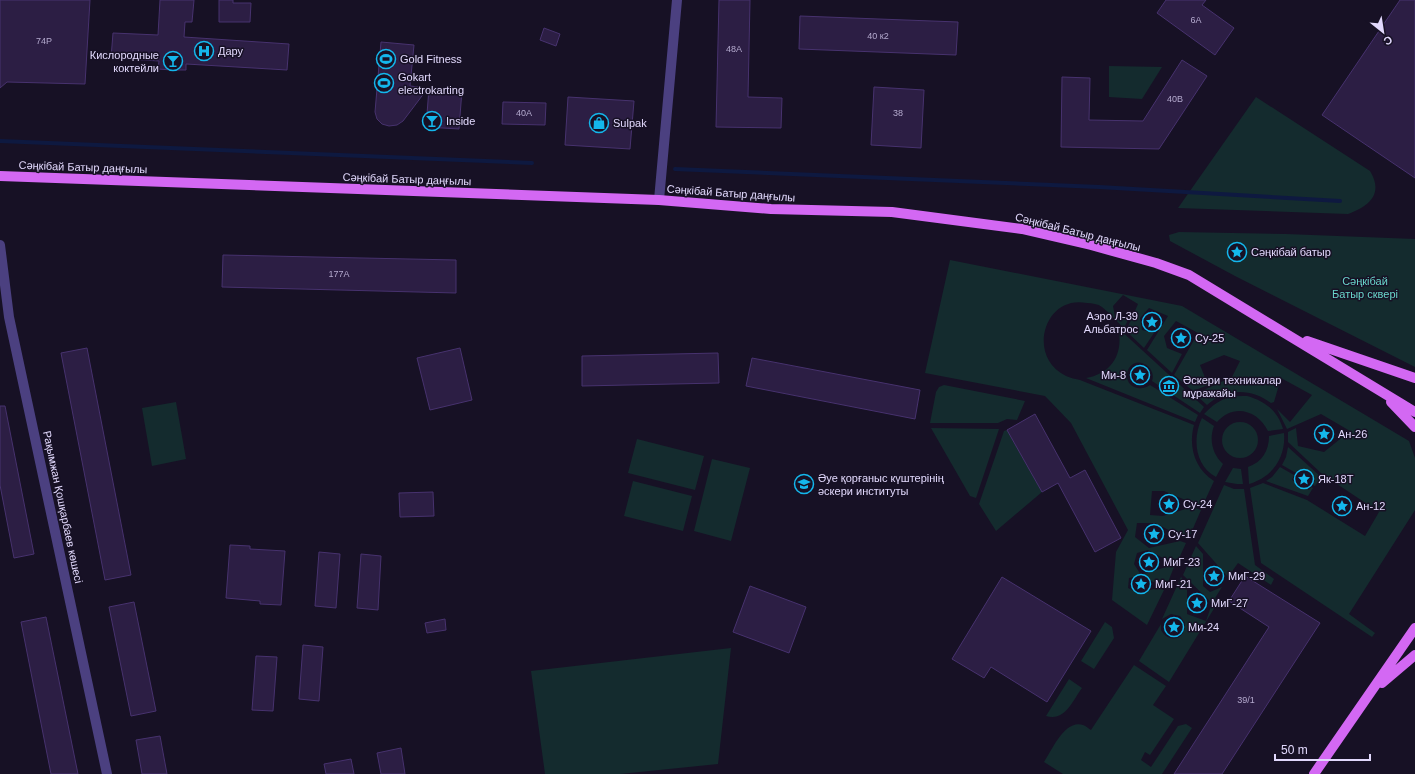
<svg xmlns="http://www.w3.org/2000/svg" width="1415" height="774" viewBox="0 0 1415 774" font-family="Arial,sans-serif">
<style>
.green{fill:#142b2e}
.lines{fill:none;stroke-linecap:round;stroke-linejoin:round}
.stream{stroke:#0e1940;stroke-width:4}
.building{fill:#2c1e44;stroke:#47326e}
.minor{stroke:#4b4080;stroke-width:10}
.major{stroke:#d368f3;stroke-width:10}
.labels{text-anchor:middle;stroke-width:3;stroke-linejoin:round;paint-order:stroke}
.number-label{font-size:9px;fill:#b4aace}
.poi-label{font-size:11px;fill:#e1d8fc;stroke:#171125;text-anchor:start}
.street-label{font-size:11px;fill:#e1d8fc;stroke:#171125}
.park-label{font-size:11px;fill:#69d6cb;stroke:#171125}
</style>
<rect width="100%" height="100%" fill="#171125"/>
<path class="green" d="M1109,66L1162,67L1142,99L1109,97Z
M1256,97L1370,171C1384,194 1369,206 1348,214L1178,208Z
M1179,232L1286,234L1415,239V367L1235,276L1170,241L1169,235Z
M950,260L1182,306L1409,441L1415,458V510L1349,614L1375,633L1372,637L1261,563L1250,488L1263,483L1307,500L1365,536L1379,512L1322,474L1288,442V432L1296,428L1298,446L1324,452L1350,431L1321,414L1287,429L1277,409L1290,422L1312,395L1281,378L1274,402L1271,403C1251,388 1226,388 1207,405L1195,394L1232,377L1240,361L1224,355L1200,365L1208,385L1193,391L1174,375L1198,333L1176,321L1164,336L1167,348L1182,354L1172,373L1147,350L1168,316L1149,308L1140,318L1142,330L1154,333L1144,348L1126,331L1138,304L1123,295L1113,306L1115,317L1128,320L1124,328C1117,322 1110,313 1102,307C1098,304 1092,303 1087,303C1044,294 1026,357 1066,376C1070,378 1076,379 1080,380L1194,425C1188,447 1195,469 1214,481L1202,507L1164,491H1152L1150,515L1163,516L1192,507L1201,510L1188,540L1155,523H1137L1135,537L1149,548L1180,541L1186,543L1176,565L1148,550L1137,553L1134,564L1141,575L1169,566L1174,567L1166,587L1139,576L1129,578L1128,588L1138,593L1158,588L1164,590L1147,625L1112,600L1116,552L1128,530L1071,423L1045,396L925,373Z
M1118,328L1204,407L1200,413L1152,381C1157,368 1138,355 1129,368C1121,383 1137,394 1150,385L1198,415L1195,422L1086,378C1112,374 1124,353 1118,328Z
M944,385L1025,401L1017,420L1007,419L998,423H930L936,392L939,387Z
M1247,396C1265,401 1278,411 1283,429L1268,431C1258,410 1233,403 1217,422L1204,414C1217,400 1228,395 1247,396Z
M176,402L186,459L152,466L142,408Z
M1202,418L1214,426C1209,439 1212,454 1223,464L1216,477C1195,466 1192,438 1202,418Z
M1222 440a18 18 0 1 1 36 0a18 18 0 1 1-36 0Z
M931,428L999,429L976,498L970,496Z
M1007,430L1042,492L996,531L979,504L1004,431Z
M1284,433C1286,457 1273,477 1249,484L1248,467C1262,462 1269,451 1269,436Z
M637,439L704,456L695,490L628,473Z
M1288,447L1321,477L1315,486L1313,485L1315,480L1298,470L1296,473L1282,465L1286,457Z
M712,459L750,468L731,541L694,531Z
M1280,467L1294,475L1292,480L1309,490L1311,487L1313,488L1308,496L1266,481L1272,477Z
M1233,468L1241,469L1243,484H1237L1225,482Z
M633,481L692,496L683,531L624,516Z
M1224,485L1234,489H1244L1255,565L1274,579L1271,585L1238,563L1228,577L1198,543Z
M1196,546L1203,554V586L1210,592L1222,587L1215,598L1218,602L1169,682L1139,661L1161,624V630C1169,644 1186,640 1185,623L1180,616L1171,614L1162,619L1181,577L1187,584V614L1206,621L1212,603L1183,575Z
M1105,622L1112,627L1114,638L1094,669L1081,661Z
M731,648L718,764L620,774H545L531,671Z
M1134,665L1166,686L1153,705L1174,719L1150,755L1145,752L1141,760L1151,767L1178,726L1186,724L1192,728L1162,774H1063L1044,762C1052,750 1065,719 1083,725C1086,726 1089,729 1091,730Z
M1069,679L1082,688C1073,700 1065,722 1046,716Z"/>
<g class="lines">
<path class="stream" d="M0,141L532,163
M675,169L1099,187L1340,201"/>
</g>
<path class="building" d="M0,0H90L85,84L7,82L0,88Z
M160,0H194L192,22H185L184,37L289,44L287,70L186,64V70H172L158,69L159,61L111,58L113,33L158,35Z
M219,0H233V3H251L250,22H219Z
M719,0H750L748,97L782,98L781,128L716,127Z
M1166,0H1206L1202,5L1234,28L1215,55L1157,13Z
M1400,0H1415V178L1322,115Z
M800,16L958,22L956,55L799,49Z
M544,28L560,34L556,46L540,40Z
M381,42L414,45L410,86L428,88L403,121L397,125L389,126L382,124L377,119L375,112Z
M1182,60L1207,76L1159,149L1061,147L1062,77L1090,78L1089,120L1143,121Z
M874,87L924,90L921,148L871,145Z
M429,88L462,90L459,129L426,127Z
M568,97L634,101L630,149L565,145Z
M503,102L546,103L545,125L502,124Z
M223,255L456,260V293L222,287Z
M87,348L131,575L105,580L61,353Z
M460,348L472,400L430,410L417,358Z
M718,353L719,383L582,386V356Z
M752,358L920,390L915,419L746,386Z
M0,406H5L34,554L14,558L0,485Z
M1035,414L1070,478L1085,470L1121,538L1095,552L1058,483L1042,492L1007,430Z
M433,492L434,516L400,517L399,493Z
M230,545L250,546V549L285,551L281,605L260,604V601L226,598Z
M319,552L340,554L336,608L315,606Z
M361,554L381,556L378,610L357,608Z
M1245,576L1320,623L1222,774H1174L1269,627L1229,601Z
M1002,577L1091,631L1047,702L991,667L984,678L952,659Z
M750,586L806,607L789,653L733,632Z
M134,602L156,711L131,716L109,607Z
M46,617L78,774H51L21,622Z
M445,619L446,630L427,633L425,623Z
M303,645L323,647L319,701L299,699Z
M256,656L277,657L273,711L252,710Z
M160,736L167,774H142L136,740Z
M401,748L405,774H381L377,753Z
M351,759L354,774H326L324,764Z"/>
<g class="lines">
<path class="minor" d="M659,200L677,0
M0,245L9,317L107,774"/>
<path class="major" d="M0,176L659,200L771,209L892,212L1022,229L1091,245L1156,263L1189,275L1415,412
M1307,341L1415,378
M1391,402L1415,427
M1382,683L1415,655
M1314,774L1415,628"/>
</g>
<defs>
<g id="hospital-ring" transform="scale(1)"><circle r="9.5" fill="#171125" stroke="#14b7ec" stroke-width="1.5"/><path d="M-5-5h3v3.5h4V-5h3V5h-3V1.5h-4V5h-3Z" fill="#14b7ec"/></g>
<g id="stadium-ring" transform="scale(1)"><circle r="9.5" fill="#171125" stroke="#14b7ec" stroke-width="1.5"/><path d="M0-5a6.5 5 0 1 0 0 10a6.5 5 0 1 0 0-10ZM-3.5-1.8h7v3.6h-7Z" fill="#14b7ec"/></g>
<g id="bar-ring" transform="scale(1)"><circle r="9.5" fill="#171125" stroke="#14b7ec" stroke-width="1.5"/><path d="M-6-5H6L.8 .8V4.5H3.5V6h-7V4.5H-.8V.8Z" fill="#14b7ec"/></g>
<g id="shop-ring" transform="scale(1)"><circle r="9.5" fill="#171125" stroke="#14b7ec" stroke-width="1.5"/><path d="M-5-2.5h2.3a2.7 3.5 0 0 1 5.4 0H5L5.5 6h-11ZM-1.5-2.5h3a1.5 2.3 0 0 0-3 0Z" fill="#14b7ec"/></g>
<g id="sight-ring" transform="scale(1)"><circle r="9.5" fill="#171125" stroke="#14b7ec" stroke-width="1.5"/><path d="M0-6L1.8-2.2L6-1.7L2.9 1.2L3.7 5.4L0 3.3L-3.7 5.4L-2.9 1.2L-6-1.7L-1.8-2.2Z" fill="#14b7ec"/></g>
<g id="museum-ring" transform="scale(1)"><circle r="9.5" fill="#171125" stroke="#14b7ec" stroke-width="1.5"/><path d="M0-6L6-3V-2H-6V-3ZM-5-1h2V3h-2ZM-1-1h2V3h-2ZM3-1h2V3H3ZM-6 4H6V6H-6Z" fill="#14b7ec"/></g>
<g id="university-ring" transform="scale(1)"><circle r="9.5" fill="#171125" stroke="#14b7ec" stroke-width="1.5"/><path d="M0-5L7-2L0 1L-7-2ZM-4 1L0 2.5L4 1V4Q0 6-4 4Z" fill="#14b7ec"/></g>
</defs>
<g fill-rule="evenodd">
<use href="#hospital-ring" x="204" y="51"/>
<use href="#stadium-ring" x="386" y="59"/>
<use href="#bar-ring" x="173" y="61"/>
<use href="#stadium-ring" x="384" y="83"/>
<use href="#bar-ring" x="432" y="121"/>
<use href="#shop-ring" x="599" y="123"/>
<use href="#sight-ring" x="1237" y="252"/>
<use href="#sight-ring" x="1152" y="322"/>
<use href="#sight-ring" x="1181" y="338"/>
<use href="#sight-ring" x="1140" y="375"/>
<use href="#museum-ring" x="1169" y="386"/>
<use href="#sight-ring" x="1324" y="434"/>
<use href="#sight-ring" x="1304" y="479"/>
<use href="#university-ring" x="804" y="484"/>
<use href="#sight-ring" x="1169" y="504"/>
<use href="#sight-ring" x="1342" y="506"/>
<use href="#sight-ring" x="1154" y="534"/>
<use href="#sight-ring" x="1149" y="562"/>
<use href="#sight-ring" x="1214" y="576"/>
<use href="#sight-ring" x="1141" y="584"/>
<use href="#sight-ring" x="1197" y="603"/>
<use href="#sight-ring" x="1174" y="627"/>
</g>
<g class="labels">
<g class="number-label">
<text x="1196" y="23">6А</text>
<text x="878" y="39">40 к2</text>
<text x="44" y="44">74Р</text>
<text x="734" y="52">48А</text>
<text x="1175" y="102">40В</text>
<text x="524" y="116">40А</text>
<text x="898" y="116">38</text>
<text x="339" y="277">177А</text>
<text x="1246" y="703">39/1</text>
</g>
<g class="poi-label">
<text x="218" y="55">Дару</text>
<text x="159" y="59" text-anchor="end">Кислородные<tspan x="159" dy="13">коктейли</tspan></text>
<text x="400" y="63">Gold Fitness</text>
<text x="398" y="81">Gokart<tspan x="398" dy="13">electrokarting</tspan></text>
<text x="446" y="125">Inside</text>
<text x="613" y="127">Sulpak</text>
<text x="1251" y="256">Сәңкібай батыр</text>
<text x="1138" y="320" text-anchor="end">Аэро Л-39<tspan x="1138" dy="13">Альбатрос</tspan></text>
<text x="1195" y="342">Су-25</text>
<text x="1126" y="379" text-anchor="end">Ми-8</text>
<text x="1183" y="384">Әскери техникалар<tspan x="1183" dy="13">мұражайы</tspan></text>
<text x="1338" y="438">Ан-26</text>
<text x="818" y="482">Әуе қорғаныс күштерінің<tspan x="818" dy="13">әскери институты</tspan></text>
<text x="1318" y="483">Як-18Т</text>
<text x="1183" y="508">Су-24</text>
<text x="1356" y="510">Ан-12</text>
<text x="1168" y="538">Су-17</text>
<text x="1163" y="566">МиГ-23</text>
<text x="1228" y="580">МиГ-29</text>
<text x="1155" y="588">МиГ-21</text>
<text x="1211" y="607">МиГ-27</text>
<text x="1188" y="631">Ми-24</text>
</g>
<g class="street-label">
<text transform="translate(83 167) rotate(2)" y="4">Сәңкібай Батыр даңғылы</text>
<text transform="translate(407 179) rotate(2)" y="4">Сәңкібай Батыр даңғылы</text>
<text transform="translate(731 193) rotate(4)" y="4">Сәңкібай Батыр даңғылы</text>
<text transform="translate(1078 232) rotate(14)" y="4">Сәңкібай Батыр даңғылы</text>
<text transform="translate(63 507) rotate(78)" y="4">Рақымжан Қошқарбаев көшесі</text>
</g>
<g class="park-label">
<text x="1365" y="285">Сәңкібай<tspan x="1365" dy="13">Батыр сквері</tspan></text>
</g>
</g>
<g transform="translate(1383 32) rotate(150)" stroke="#171125" stroke-width="3" paint-order="stroke">
<path d="M0-3L7 15L0 10L-7 15Z" fill="#e1d8fc"/>
<text y="-6" font-size="11" font-weight="bold" text-anchor="middle" fill="#e1d8fc">С</text>
</g>
<path d="M1275 754v6h95v-6" fill="none" stroke="#e1d8fc" stroke-width="2"/>
<text x="1281" y="754" font-size="12" fill="#e1d8fc" stroke="#171125" stroke-width="3" paint-order="stroke">50 m</text>
</svg>
